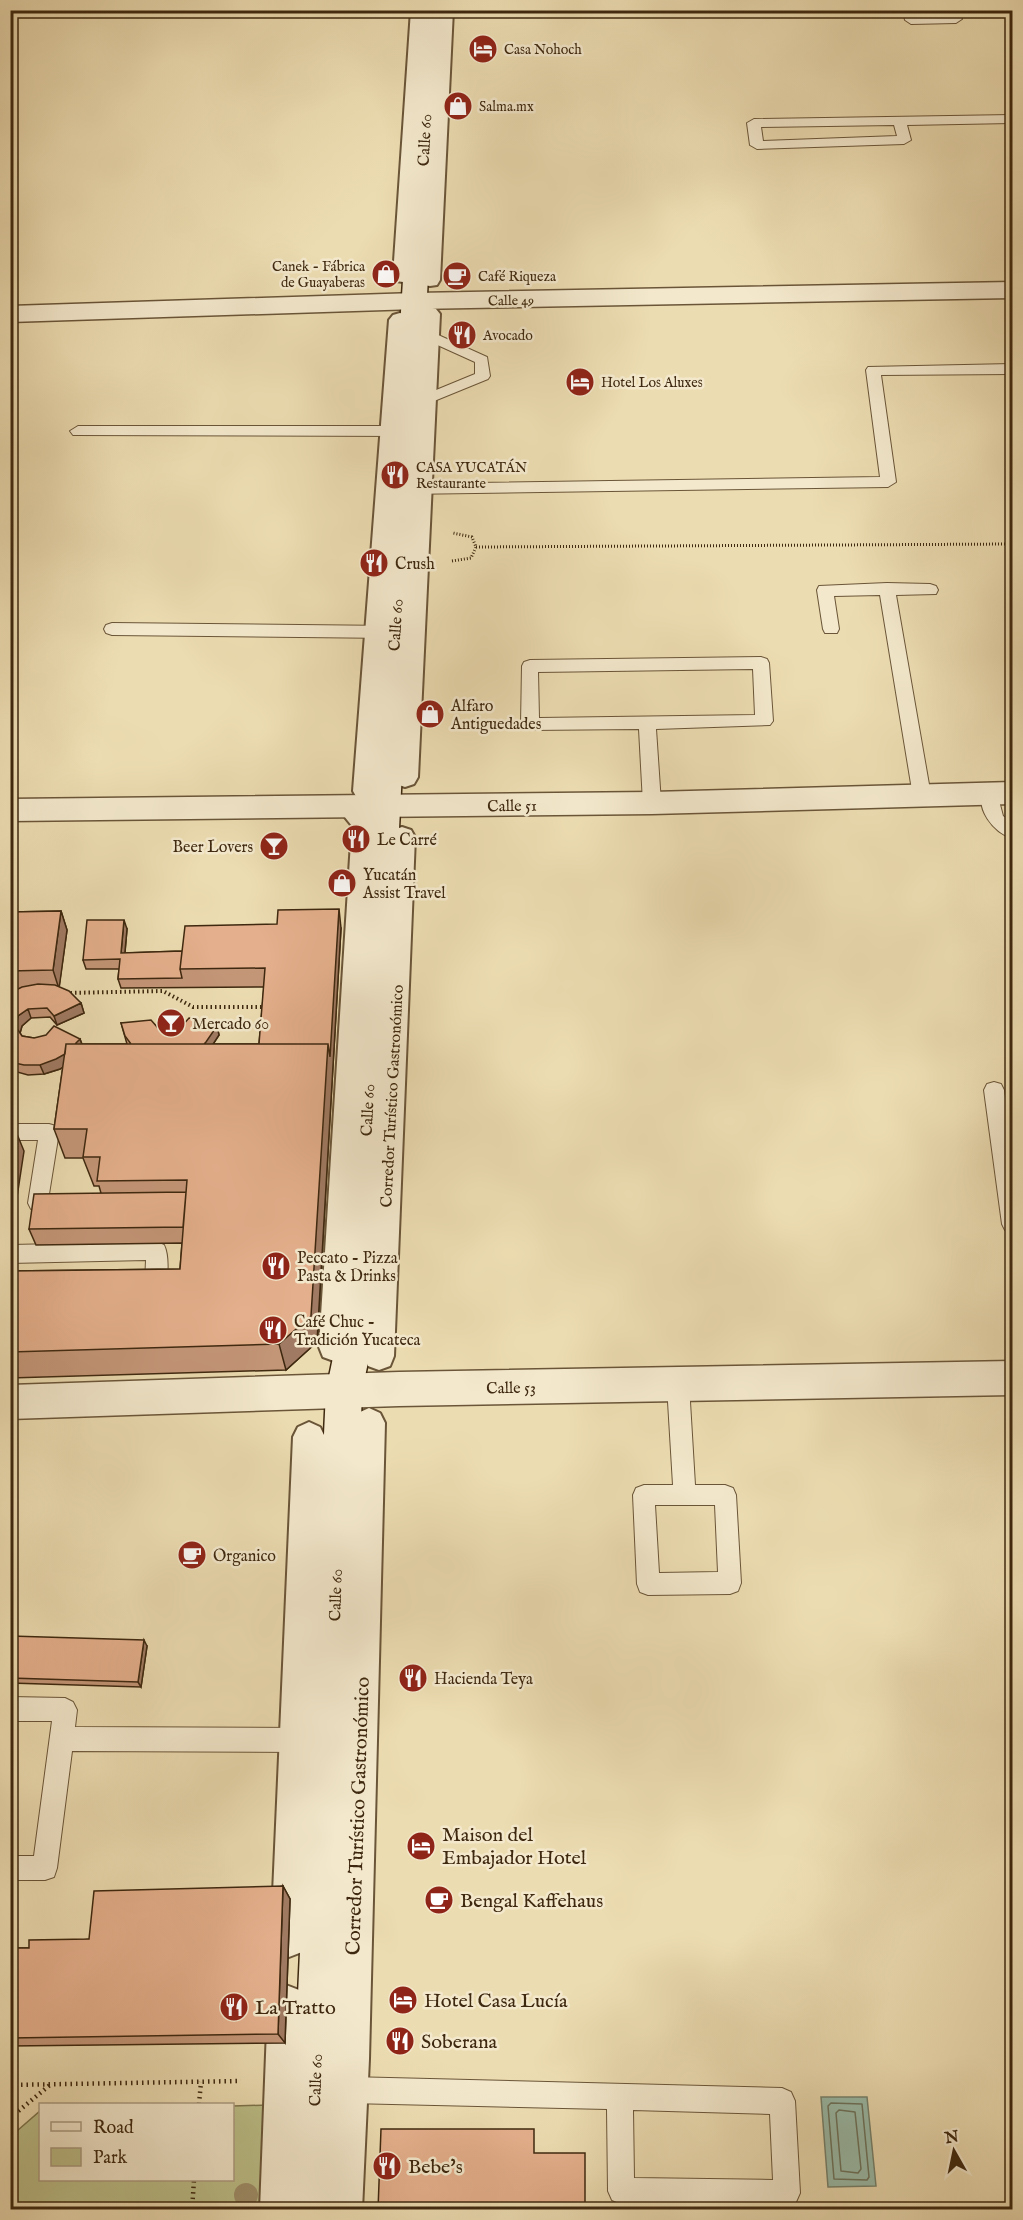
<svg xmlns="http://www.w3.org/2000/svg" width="1023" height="2220" viewBox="0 0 1023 2220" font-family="'IM FELL English',serif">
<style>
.green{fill:#bcbf89;stroke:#7d744c;stroke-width:1.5}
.water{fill:#99bcaa;stroke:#75816c;stroke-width:1.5}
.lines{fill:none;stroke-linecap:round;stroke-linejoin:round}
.shore{stroke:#6c725c;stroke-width:1.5}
.service-casing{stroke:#6a5538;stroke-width:2}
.pedestrian-casing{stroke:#6a5538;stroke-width:4}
.minor-casing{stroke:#6a5538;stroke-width:3}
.tertiary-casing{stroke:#6a5538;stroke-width:3}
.secondary-casing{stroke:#3e280f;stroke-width:3}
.path-far2{stroke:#3e280f;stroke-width:3;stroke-dasharray:1 2;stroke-linecap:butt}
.path-far1{stroke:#3e280f;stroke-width:4;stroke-dasharray:1.5 3;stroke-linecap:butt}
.path{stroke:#3e280f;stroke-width:4.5;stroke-dasharray:1.5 4;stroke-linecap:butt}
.service{fill:#f3e8cc;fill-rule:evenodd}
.pedestrian{fill:#f3e8cc;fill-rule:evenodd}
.minor{fill:#f3e8cc;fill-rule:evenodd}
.tertiary{fill:#f3e8cc;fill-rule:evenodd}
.secondary{fill:#f3e8cc;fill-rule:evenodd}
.tree{fill:#9e8e69}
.wall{fill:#c49678;stroke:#3e280f;stroke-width:1.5}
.shaded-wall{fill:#a07a62;stroke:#3e280f;stroke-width:1.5}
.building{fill:#e4af8c;stroke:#3e280f;stroke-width:1.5}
.labels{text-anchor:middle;stroke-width:5;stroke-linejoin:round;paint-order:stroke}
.far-poi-label{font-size:14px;fill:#3e280f;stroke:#f3e8cc;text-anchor:start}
.far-street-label{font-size:14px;fill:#3e280f;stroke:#f3e8cc}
.street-label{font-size:16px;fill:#3e280f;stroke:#f3e8cc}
.poi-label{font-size:16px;fill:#3e280f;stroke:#f3e8cc;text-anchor:start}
.near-street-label{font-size:20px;fill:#3e280f;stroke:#f3e8cc}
.near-poi-label{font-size:20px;fill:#3e280f;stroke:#f3e8cc;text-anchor:start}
</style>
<rect width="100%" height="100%" fill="#ecdcb1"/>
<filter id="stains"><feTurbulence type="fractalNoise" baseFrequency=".00333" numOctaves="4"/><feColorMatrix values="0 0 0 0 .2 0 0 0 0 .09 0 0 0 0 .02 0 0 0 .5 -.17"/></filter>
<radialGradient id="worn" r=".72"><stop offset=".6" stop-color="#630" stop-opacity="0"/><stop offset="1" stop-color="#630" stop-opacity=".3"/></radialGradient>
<path class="green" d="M269,2105L264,2209H11L10,2137L40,2111V2180H232L233,2106Z"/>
<path class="water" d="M821,2097H867L876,2186L828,2187Z"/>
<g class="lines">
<path class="shore" d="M831,2103L862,2104L869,2177L867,2180L834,2179L828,2106Z
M839,2110L855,2112L861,2169L858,2173L841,2171L836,2113Z"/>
<g class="service-casing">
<path id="service" d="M903,10H915L916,16L949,15L947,10H959L962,19L956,23L911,24L905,20Z
M1012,115V123L907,125L911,140L904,144L757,149L750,145L747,123L754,119ZM894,125L897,136L763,141L761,127Z
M416,325L487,357L490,376L488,379L417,408H407L404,405L407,402L475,374V362L411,333L409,330L411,327Z
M1012,364V374L881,375L896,482L888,487L405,494L400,493L397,489L400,485L405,484L880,477L866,370L868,367Z
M78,426H408L416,431L408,436L73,435L70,431Z
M887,583L930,584L936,586L938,590L936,594L896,595L931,796L928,801L922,803L916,801L913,796L880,595L834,596L839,629L837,633H825L823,629L817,590L819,586Z
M112,623L392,626L398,628L400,632L398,636L392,638L112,635L106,633L104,629L106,625Z
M761,657L767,659L769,663L773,721L770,725L656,729L661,803L658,808L652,810L646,808L643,803L639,729L530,730L524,728L521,724L522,666L524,662L530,660ZM753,669L755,715L539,718L538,672Z
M990,787L996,789L1003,816L1012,822V838C994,833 974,808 984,789Z
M994,1082L1001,1084L1004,1090L1012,1154V1233L1005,1230L1002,1224L984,1090L987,1084Z
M10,1124H49L56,1126L59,1132L49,1194L60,1197L63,1203L60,1209L53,1212L31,1209L28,1203L38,1140H10Z
M157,1242L164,1245C170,1257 168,1285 162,1298L155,1300L144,1298L141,1291L145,1284L146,1260L10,1263V1245Z
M678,1375L686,1378L689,1385L695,1485H725L733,1488L736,1495L741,1583L738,1591L730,1594L648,1595L640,1592L637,1584L633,1495L636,1488L644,1485H673L667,1385L670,1378ZM655,1505H715L718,1572L659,1573Z
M10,1697L65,1698L73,1702L77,1710L75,1727L306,1728L314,1732L318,1740L314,1748L306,1752L72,1751L57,1868L54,1877L45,1880H10V1856H34L52,1721H10Z
M349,2077L782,2088L791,2092L795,2101L800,2193L796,2202L787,2206L621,2204L612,2200L608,2191L607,2109L349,2103L340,2099L336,2090L340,2081ZM633,2110L770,2114L773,2180L634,2178Z"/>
</g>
<g class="pedestrian-casing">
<path id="pedestrian" d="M411,10H429L413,276L410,281L403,282L396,281L393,276Z
M435,10H453L440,280L437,285L430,286L423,285L420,280Z
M429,307L436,309L440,314L418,777L414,784L405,787L396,784L392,777L418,314L422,309Z
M400,313L407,315L411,320L379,791L375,798L366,801L357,798L353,791L389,320L393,315Z
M357,806L374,815L378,822L349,1347L345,1357L334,1361L323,1357L319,1347L352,826L344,816L348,809Z
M402,827L411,830L415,837L394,1356L390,1366L379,1370L368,1366L364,1356L389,837L393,830Z
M369,1408L380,1413L385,1423L369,2059L362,2210H324L331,2059L353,1423L358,1413Z
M309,1422L320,1427L325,1437L307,1939L302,1952L289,1957L276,1952L271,1939L293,1437L298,1427Z
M286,1985L299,1990L304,2003L298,2210H260L268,2003L273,1990Z"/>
</g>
<g class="minor-casing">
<path id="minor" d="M1012,782V804L652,814L10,821V799L652,792Z
M1012,1361V1395L399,1406L10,1419V1385L399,1372Z"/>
</g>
<g class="tertiary-casing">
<path id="tertiary" d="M1012,282V298L416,309L10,322V306L416,293Z"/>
</g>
<g class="secondary-casing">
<path id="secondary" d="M420,10H442L372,1343L362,1391L332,2210H288L326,1391L336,1343Z"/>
</g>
<path class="path-far2" d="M476,547L1012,544
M452,561L471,558L476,547L472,537L453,533"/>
<path class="path-far1" d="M66,993L163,991L193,1007H267"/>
<path class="path" d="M10,2085L241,2081
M199,2104L201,2082
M10,2118L51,2084
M65,2210L85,2205L157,2210
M192,2210L194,2180"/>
<use href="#service" class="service"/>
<use href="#pedestrian" class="pedestrian"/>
<use href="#minor" class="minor"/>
<use href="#tertiary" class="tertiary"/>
<use href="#secondary" class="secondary"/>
</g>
<circle class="tree" cx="246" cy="2195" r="12"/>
<path class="wall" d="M61,911L67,930L59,987L81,1003L84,1013L57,1025L50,1017L31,1018L22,1026L20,1033L22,1036L34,1038L80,1039L82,1044H127L121,1023L158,1028L169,1031L217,1026L219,1035L213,1044H259L264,987L121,988L118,979L119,969H86L83,960L127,929L125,953L182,951L341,928L317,1342L286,1370L10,1378V1271L180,1269L182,1243L36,1245L29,1229L101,1193L99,1186H94L83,1158H65L54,1129L63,1066L60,1069L44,1074L28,1075L10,1070V993L19,989H10V912Z
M10,1636L147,1646L141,1687L10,1683Z
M283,1886L290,1899L285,2043L10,2046V1948H29L89,1939Z"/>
<path class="shaded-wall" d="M339,909L341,928L317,1342L286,1370L279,1344L328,1044Z
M61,911L67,930L59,989L53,970Z
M124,920L127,929L124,962L121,953Z
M81,1003L84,1013L57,1025L54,1016Z
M28,1009L31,1018L22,1026L19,1037L16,1027L18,1016Z
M217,1026L219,1035L208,1052L180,1066Z
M80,1039L83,1048L73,1060L60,1069L44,1074L40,1065Z
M17,1134L24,1151L10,1243V1208L11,1202L10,1200V1176Z
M144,1640L147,1646L141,1687L138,1682Z
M283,1886L290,1899L285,2043L278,2034Z"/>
<path class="building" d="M339,909L330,1057L328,1044H259L265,968L180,969L185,926L277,924L278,910Z
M61,911L53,970L10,971V912Z
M87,920H124L121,953L182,951L180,969L182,978L118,979L120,959L83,960Z
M38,984L55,985L69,991L81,1003L54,1016L47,1008L28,1009L18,1016L16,1027L22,1036L34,1038L46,1035L54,1026L80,1039L75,1044H66L65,1054L56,1059L40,1065H24L10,1062V993L22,987Z
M189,1018L217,1026L206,1042L204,1044H131L125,1036L121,1023L151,1020L158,1028L169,1031L181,1027Z
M66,1044H328L311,1316L279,1344L10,1352V1271L180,1269L187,1180L97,1181L100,1157H83L87,1129H54Z
M10,1134H17L10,1176Z
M186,1192L183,1227L29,1229L34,1194Z
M10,1636L144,1640L138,1682L10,1678Z
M283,1886L278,2034L10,2038V1948H29V1940L89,1939L94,1891Z
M381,2129H534V2153H585V2210H378Z"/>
<defs>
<g id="hotel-disc" transform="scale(1.5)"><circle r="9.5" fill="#8f2418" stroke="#f3e8cc"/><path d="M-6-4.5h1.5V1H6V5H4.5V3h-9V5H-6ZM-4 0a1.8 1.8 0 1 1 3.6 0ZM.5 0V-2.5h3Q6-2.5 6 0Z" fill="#fff"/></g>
<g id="shop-disc" transform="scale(1.5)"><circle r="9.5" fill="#8f2418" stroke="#f3e8cc"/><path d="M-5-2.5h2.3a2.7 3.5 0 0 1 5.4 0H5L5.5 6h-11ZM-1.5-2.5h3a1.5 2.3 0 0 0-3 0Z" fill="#fff"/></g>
<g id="cafe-disc" transform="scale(1.5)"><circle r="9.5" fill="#8f2418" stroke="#f3e8cc"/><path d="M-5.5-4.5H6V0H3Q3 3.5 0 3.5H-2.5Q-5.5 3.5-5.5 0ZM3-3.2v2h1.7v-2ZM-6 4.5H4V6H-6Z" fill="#fff"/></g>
<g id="restaurant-disc" transform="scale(1.5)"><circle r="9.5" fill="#8f2418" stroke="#f3e8cc"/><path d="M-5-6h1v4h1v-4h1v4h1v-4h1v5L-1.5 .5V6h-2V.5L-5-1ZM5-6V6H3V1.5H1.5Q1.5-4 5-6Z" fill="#fff"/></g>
<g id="bar-disc" transform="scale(1.5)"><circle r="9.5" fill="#8f2418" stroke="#f3e8cc"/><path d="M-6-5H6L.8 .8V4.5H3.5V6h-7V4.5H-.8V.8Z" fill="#fff"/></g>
</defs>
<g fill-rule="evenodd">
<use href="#hotel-disc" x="483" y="49"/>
<use href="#shop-disc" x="458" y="106"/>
<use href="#shop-disc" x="386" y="274"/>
<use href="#cafe-disc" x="457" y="276"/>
<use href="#restaurant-disc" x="462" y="335"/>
<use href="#hotel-disc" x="580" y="382"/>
<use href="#restaurant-disc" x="395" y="475"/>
<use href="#restaurant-disc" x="374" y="563"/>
<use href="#shop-disc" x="430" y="714"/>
<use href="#restaurant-disc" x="356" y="839"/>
<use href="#bar-disc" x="274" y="846"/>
<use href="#shop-disc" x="342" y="883"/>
<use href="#bar-disc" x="171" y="1023"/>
<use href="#restaurant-disc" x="276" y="1266"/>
<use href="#restaurant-disc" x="273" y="1330"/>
<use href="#cafe-disc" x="192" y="1555"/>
<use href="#restaurant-disc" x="413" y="1678"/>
<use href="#hotel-disc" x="421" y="1846"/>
<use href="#cafe-disc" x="439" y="1900"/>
<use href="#hotel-disc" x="403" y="2000"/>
<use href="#restaurant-disc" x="234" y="2007"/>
<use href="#restaurant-disc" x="400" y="2041"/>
<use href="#restaurant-disc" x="387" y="2166"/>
</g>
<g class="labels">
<g class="far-poi-label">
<text x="504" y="54">Casa Nohoch</text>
<text x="479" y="111">Salma.mx</text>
<text x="365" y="271" text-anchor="end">Canek - Fábrica<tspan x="365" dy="16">de Guayaberas</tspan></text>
<text x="478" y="281">Café Riqueza</text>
<text x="483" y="340">Avocado</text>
<text x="601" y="387">Hotel Los Aluxes</text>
<text x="416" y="472">CASA YUCATÁN<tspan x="416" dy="16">Restaurante</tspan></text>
</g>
<g class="far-street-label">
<text transform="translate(511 300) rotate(-1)" y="5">Calle 49</text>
</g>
<g class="street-label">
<text transform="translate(424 140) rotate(-87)" y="6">Calle 60</text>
<text transform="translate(395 625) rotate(-86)" y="6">Calle 60</text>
<text transform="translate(512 805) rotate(-1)" y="6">Calle 51</text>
<text transform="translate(391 1096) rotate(-87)" y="6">Corredor Turístico Gastronómico</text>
<text transform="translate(367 1110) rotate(-87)" y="6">Calle 60</text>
<text transform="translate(511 1387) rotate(-1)" y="6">Calle 53</text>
<text transform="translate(335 1595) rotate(-88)" y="6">Calle 60</text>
<text transform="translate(315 2080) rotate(-88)" y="6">Calle 60</text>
</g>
<g class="poi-label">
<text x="395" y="569">Crush</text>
<text x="451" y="711">Alfaro<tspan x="451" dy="18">Antiguedades</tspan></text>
<text x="377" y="845">Le Carré</text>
<text x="253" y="852" text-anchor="end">Beer Lovers</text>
<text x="363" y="880">Yucatán<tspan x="363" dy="18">Assist Travel</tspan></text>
<text x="192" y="1029">Mercado 60</text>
<text x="297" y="1263">Peccato - Pizza<tspan x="297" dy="18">Pasta &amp; Drinks</tspan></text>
<text x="294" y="1327">Café Chuc -<tspan x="294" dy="18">Tradición Yucateca</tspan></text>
<text x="213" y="1561">Organico</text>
<text x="434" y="1684">Hacienda Teya</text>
</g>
<g class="near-street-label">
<text transform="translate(357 1816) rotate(-88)" y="7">Corredor Turístico Gastronómico</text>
</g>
<g class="near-poi-label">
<text x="442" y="1841">Maison del<tspan x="442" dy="23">Embajador Hotel</tspan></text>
<text x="460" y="1907">Bengal Kaffehaus</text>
<text x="424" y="2007">Hotel Casa Lucía</text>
<text x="255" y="2014">La Tratto</text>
<text x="421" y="2048">Soberana</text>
<text x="408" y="2173">Bebe's</text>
</g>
</g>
<rect width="1023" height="2220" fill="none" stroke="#ecdcb1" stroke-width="36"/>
<rect x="12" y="12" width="999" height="2196" fill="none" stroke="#3e280f" stroke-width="3"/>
<rect x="18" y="18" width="987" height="2184" fill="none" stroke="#3e280f" stroke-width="1.5"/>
<rect x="39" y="2103" width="195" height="78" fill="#f3e8cc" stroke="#ab9b80" stroke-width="1.5"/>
<rect x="51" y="2122" width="30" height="9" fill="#f3e8cc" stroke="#ab9b80" stroke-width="1.5"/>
<text x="93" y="2133" font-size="18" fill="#3e280f">Road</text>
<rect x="51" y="2148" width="30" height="18" fill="#bcbf89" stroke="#ab9b80" stroke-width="1.5"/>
<text x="93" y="2163" font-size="18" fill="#3e280f">Park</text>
<g transform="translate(954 2151) rotate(351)" stroke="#f3e8cc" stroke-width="4.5" paint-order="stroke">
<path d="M0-4.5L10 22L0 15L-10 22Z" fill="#3e280f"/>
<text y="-9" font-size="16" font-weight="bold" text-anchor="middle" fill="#3e280f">N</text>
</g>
<rect width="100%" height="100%" filter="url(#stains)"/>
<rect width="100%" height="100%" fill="url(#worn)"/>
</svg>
